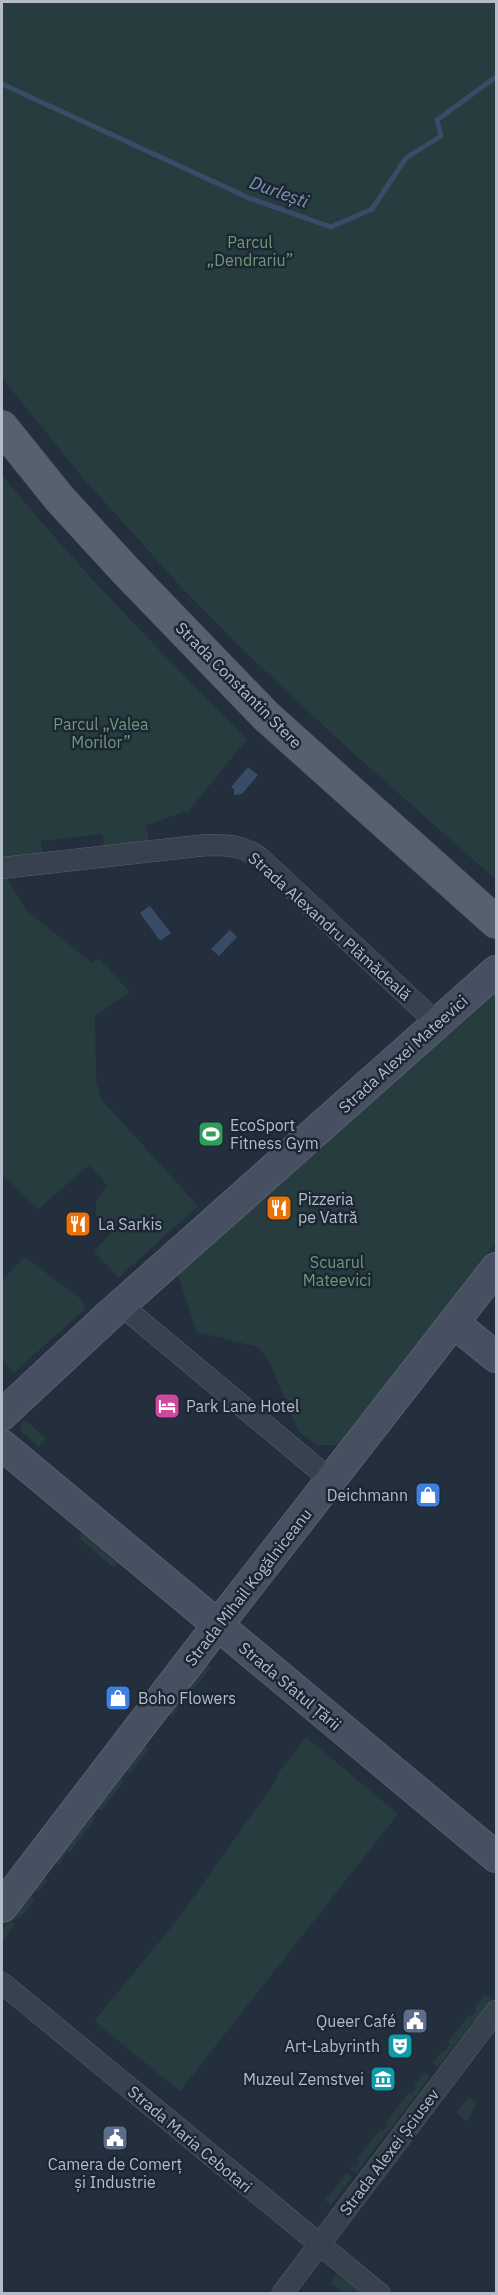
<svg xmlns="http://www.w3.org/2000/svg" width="498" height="2295" viewBox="0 0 498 2295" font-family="'IBM Plex Sans',sans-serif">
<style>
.green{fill:#263c3f}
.water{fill:#394c67}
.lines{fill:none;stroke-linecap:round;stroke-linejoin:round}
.stream{stroke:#394c67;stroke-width:5}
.minor-casing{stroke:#565f6c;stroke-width:22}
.secondary-casing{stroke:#565f6c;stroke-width:32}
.primary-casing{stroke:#414a57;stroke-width:34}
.minor{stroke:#38414e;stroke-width:21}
.secondary{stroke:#465061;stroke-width:30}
.primary{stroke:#56606e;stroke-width:33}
.labels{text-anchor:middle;stroke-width:5;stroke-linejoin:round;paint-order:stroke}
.park-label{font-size:16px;fill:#6b9a76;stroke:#1d2633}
.street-label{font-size:16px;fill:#b4bcc9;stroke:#1d2633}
.poi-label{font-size:16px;fill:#b4bcc9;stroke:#1d2633;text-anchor:start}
.water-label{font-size:18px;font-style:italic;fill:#7c92b1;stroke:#1d2633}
</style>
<rect width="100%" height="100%" fill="#242f3e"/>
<path class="green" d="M2,2H496V880L343,744L242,649L182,588L83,478L2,378Z
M2,475C78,568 162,654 247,739L186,814L185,811L146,826L149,844L105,850L102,834L41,841L43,858L2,861Z
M2,866L5,875L27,911L92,963L98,958L130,992L95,1015L96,1079L101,1099L198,1206L118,1278L94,1251L112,1232L96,1216V1202L107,1185L89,1165L38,1209L2,1174Z
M496,983V1242L341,1445H317L298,1431L269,1361L258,1347L197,1332L176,1269Z
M25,1257L81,1299L85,1309L14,1373L2,1360V1280Z
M26,1420L46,1439L39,1447L21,1431V1425Z
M82,1533L118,1563L114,1568L79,1538Z
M206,1663L211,1667L186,1699L184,1698L172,1718L167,1714Z
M306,1737L398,1814L180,2091L94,2021L178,1919L278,1778L276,1776Z
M143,1745L149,1749L129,1774L127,1772L122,1778L124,1781L101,1811L98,1809L94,1815L96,1817L70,1852L67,1851L59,1866L54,1862Z
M43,1876L48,1880L38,1892L36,1891L31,1897L34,1900L19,1919L17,1917L12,1922L15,1925L2,1942V1931Z
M485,1994L491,1999L438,2067L432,2063L443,2050L445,2051L450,2044L448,2042L469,2015L472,2016L476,2010L474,2008Z
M424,2072L430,2077L356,2173L350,2169L352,2166L355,2168L360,2161L357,2159L381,2129L383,2131L388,2125L386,2122L409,2092L412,2093L416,2088L414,2086Z
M469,2097L476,2103L467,2122L456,2112Z
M347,2173L352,2177L331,2205L325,2200Z
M337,2274L361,2293H343L330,2283Z"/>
<path class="water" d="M248,767L258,775L242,794L234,795V789L231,787Z
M150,906L171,933L160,941L140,913Z
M230,930L237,937L219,956L211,949Z"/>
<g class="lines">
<path class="stream" d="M2,84L249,198L331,227L372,209L406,158L441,136L437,120L496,77"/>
<g class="minor-casing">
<path id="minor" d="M2,868L206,845C228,845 242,845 260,858L437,1023
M121,1305L332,1481
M2,1983L380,2294
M282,2294L496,2011"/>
</g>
<g class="secondary-casing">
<path id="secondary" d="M454,1323L496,1357
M2,1415L107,1317L496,971
M2,1445L496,1857
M2,1907L217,1626L496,1268"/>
</g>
<g class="primary-casing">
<path id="primary" d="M2,427L59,498L125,570L266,716L496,922"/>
</g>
<use href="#minor" class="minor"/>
<use href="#secondary" class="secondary"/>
<use href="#primary" class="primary"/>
</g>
<defs>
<g id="stadium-square" transform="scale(1.35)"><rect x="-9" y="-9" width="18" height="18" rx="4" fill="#2e9e5b" stroke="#1d2633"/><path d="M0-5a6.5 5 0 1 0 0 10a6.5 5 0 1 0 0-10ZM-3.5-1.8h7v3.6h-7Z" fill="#fff"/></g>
<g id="restaurant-square" transform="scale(1.35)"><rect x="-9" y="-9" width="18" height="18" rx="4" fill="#e8710a" stroke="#1d2633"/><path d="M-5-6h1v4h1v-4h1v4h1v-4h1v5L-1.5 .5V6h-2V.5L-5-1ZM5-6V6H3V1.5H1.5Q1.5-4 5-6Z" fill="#fff"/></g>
<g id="hotel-square" transform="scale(1.35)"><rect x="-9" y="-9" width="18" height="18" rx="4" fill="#d1479c" stroke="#1d2633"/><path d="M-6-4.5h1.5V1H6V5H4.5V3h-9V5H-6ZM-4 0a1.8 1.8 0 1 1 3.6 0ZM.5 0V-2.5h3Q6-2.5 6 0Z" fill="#fff"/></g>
<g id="shop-square" transform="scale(1.35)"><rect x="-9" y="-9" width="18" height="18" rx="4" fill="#3f7fe0" stroke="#1d2633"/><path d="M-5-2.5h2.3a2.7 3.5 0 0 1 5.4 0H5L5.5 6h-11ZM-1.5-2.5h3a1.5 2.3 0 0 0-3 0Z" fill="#fff"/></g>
<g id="civic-square" transform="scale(1.35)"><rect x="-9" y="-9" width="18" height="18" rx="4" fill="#5c6f8a" stroke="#1d2633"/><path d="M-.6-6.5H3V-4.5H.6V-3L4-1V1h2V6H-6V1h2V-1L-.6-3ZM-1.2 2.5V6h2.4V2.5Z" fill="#fff"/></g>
<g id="theatre-square" transform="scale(1.35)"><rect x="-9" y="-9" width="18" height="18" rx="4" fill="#0f9aa8" stroke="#1d2633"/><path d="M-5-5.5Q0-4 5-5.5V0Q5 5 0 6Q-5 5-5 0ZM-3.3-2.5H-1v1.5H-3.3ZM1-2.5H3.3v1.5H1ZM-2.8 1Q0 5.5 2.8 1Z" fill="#fff"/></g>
<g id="museum-square" transform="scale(1.35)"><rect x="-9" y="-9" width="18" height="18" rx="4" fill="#0f9aa8" stroke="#1d2633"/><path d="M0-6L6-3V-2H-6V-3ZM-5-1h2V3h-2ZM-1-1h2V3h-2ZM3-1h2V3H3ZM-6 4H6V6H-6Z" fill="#fff"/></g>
</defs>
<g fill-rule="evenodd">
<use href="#stadium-square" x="211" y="1134"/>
<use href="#restaurant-square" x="279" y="1208"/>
<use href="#restaurant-square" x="78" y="1224"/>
<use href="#hotel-square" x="167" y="1406"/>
<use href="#shop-square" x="428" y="1495"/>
<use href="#shop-square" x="118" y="1698"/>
<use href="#civic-square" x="415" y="2021"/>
<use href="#theatre-square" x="400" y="2046"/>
<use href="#museum-square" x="383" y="2079"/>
<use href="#civic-square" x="115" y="2138"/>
</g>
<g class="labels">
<g class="park-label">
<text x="250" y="248">Parcul<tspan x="250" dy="18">„Dendrariu”</tspan></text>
<text x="101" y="730">Parcul „Valea<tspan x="101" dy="18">Morilor”</tspan></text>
<text x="337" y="1268">Scuarul<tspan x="337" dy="18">Mateevici</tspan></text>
</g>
<g class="street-label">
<text transform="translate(239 685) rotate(45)" y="6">Strada Constantin Stere</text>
<text transform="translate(330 926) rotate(42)" y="6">Strada Alexandru Plămădeală</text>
<text transform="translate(403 1054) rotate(-42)" y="6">Strada Alexei Mateevici</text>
<text transform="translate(248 1587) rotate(-52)" y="6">Strada Mihail Kogălniceanu</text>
<text transform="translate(290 1686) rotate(40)" y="6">Strada Sfatul Țării</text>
<text transform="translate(190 2139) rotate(40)" y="6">Strada Maria Cebotari</text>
<text transform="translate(389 2152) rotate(-53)" y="6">Strada Alexei Șciusev</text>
</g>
<g class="poi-label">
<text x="230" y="1131">EcoSport<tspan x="230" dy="18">Fitness Gym</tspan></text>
<text x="298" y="1205">Pizzeria<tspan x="298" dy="18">pe Vatră</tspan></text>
<text x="98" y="1230">La Sarkis</text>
<text x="186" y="1412">Park Lane Hotel</text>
<text x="408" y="1501" text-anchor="end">Deichmann</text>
<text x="138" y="1704">Boho Flowers</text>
<text x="396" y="2027" text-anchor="end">Queer Café</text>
<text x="380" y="2052" text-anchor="end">Art-Labyrinth</text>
<text x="364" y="2085" text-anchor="end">Muzeul Zemstvei</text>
<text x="115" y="2170" text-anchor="middle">Camera de Comerț<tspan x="115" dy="18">și Industrie</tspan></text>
</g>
<g class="water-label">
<text transform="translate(279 192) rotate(20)" y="6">Durlești</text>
</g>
</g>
<rect width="498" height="2295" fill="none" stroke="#b4bcc9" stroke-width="6"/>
</svg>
